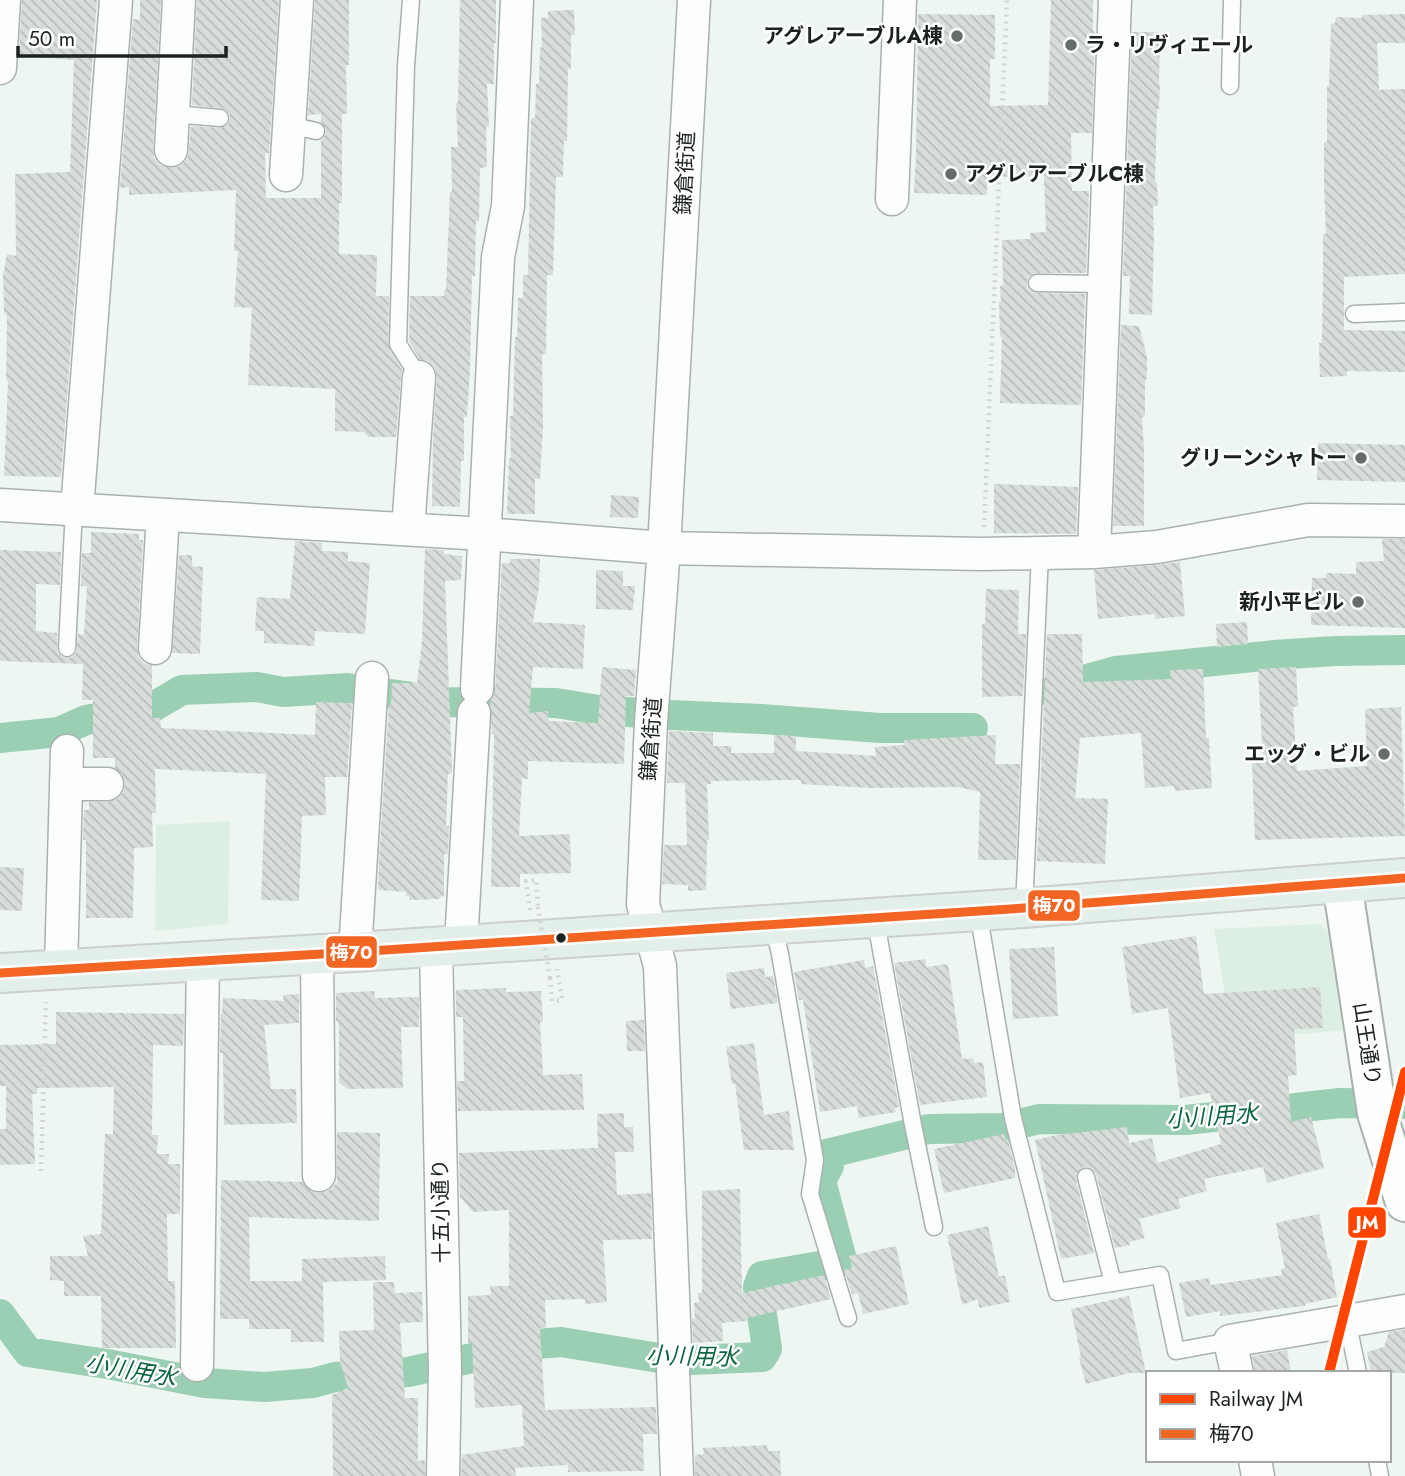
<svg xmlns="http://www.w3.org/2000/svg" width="1405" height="1476" viewBox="0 0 1405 1476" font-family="Jost,'Noto Sans JP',sans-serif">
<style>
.built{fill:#ddefe4}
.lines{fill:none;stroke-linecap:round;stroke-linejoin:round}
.canal{stroke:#9acfb3;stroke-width:30}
.building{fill:url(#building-back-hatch)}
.service-casing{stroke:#aab1ad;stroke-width:19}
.minor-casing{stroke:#aab1ad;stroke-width:35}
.tertiary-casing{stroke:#aab1ad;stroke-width:42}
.primary-casing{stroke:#cbd0cd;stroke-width:42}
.path{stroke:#d3d5d3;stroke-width:4.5;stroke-dasharray:2 5;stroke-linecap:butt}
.service{stroke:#fcfefd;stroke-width:16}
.minor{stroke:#fcfefd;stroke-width:32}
.tertiary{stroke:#fcfefd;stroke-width:38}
.primary{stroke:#e3efe9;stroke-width:38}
.path-bridge{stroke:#d3d5d3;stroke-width:4.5;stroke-dasharray:2 5;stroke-linecap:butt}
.bus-1-casing{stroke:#fff;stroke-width:14}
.bus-1{stroke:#f26522;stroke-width:9}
.rail-1-casing{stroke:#fff;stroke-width:16}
.rail-1{stroke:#ff4500;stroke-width:10}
.poi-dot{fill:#656d68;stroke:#fff;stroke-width:2.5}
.bus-dot{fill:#1c231f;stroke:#fff;stroke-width:2.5}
.labels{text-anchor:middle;stroke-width:5;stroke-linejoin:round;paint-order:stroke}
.poi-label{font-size:21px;font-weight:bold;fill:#1c231f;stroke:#fff;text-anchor:end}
.street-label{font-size:21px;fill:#1c231f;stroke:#fff}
.water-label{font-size:23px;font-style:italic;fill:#0d6542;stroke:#fff}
.line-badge{stroke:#fff;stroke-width:2.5}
.badge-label{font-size:19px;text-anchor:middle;font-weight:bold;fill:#fff}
</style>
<defs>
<pattern id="building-back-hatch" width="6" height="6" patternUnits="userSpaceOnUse" patternTransform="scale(1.75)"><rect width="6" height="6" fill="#d7deda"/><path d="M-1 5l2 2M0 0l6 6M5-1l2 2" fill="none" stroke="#b8bebb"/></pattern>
</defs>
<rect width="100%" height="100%" fill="#edf6f1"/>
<path class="built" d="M230,821L228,924L155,931L156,825Z
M1320,924L1331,935L1346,1030L1233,1040L1214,929Z"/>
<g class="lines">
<path class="canal" d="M1051,692L1065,685L1116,671L1274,655L1336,651L1405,650
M0,738L59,732L86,720L153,707L182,690L257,687L283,692L348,688L405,696L432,702L556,703L599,710L670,715L761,719L880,728H973
M0,1314L28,1352L107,1364L205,1383L264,1387L313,1383L335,1377L408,1372L537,1344L561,1342L659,1358L691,1360L762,1357L767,1349L758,1287L762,1276L837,1263L841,1256L821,1181L829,1166L826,1154L929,1129L1003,1128L1039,1119L1186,1120L1340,1103L1405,1104"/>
</g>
<path class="building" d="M22,0H97L61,477L4,476L8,380H6L7,316L4,312L3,275L7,254L16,256L15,174L70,172L74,60L19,56Z
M140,0H161L153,149L154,158L160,165L171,168L180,166L187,159L189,151L191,126L220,128L228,125L230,120V114L225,109L192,105L197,0H279L269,153H265L266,198H321V140L326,134V129L321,122V114L308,115L315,0H349V65H346L347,114H342V203H339V254L377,255L376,296H389L388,344L402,370L401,376L396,437H368L364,432L335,431V389L248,385L252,308L234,307L238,251H234L236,190L129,195V187L120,188L133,19L140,20Z
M460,0H496V43H494V84H487L489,127H486L487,167L480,168L479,221H476L475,276H472L470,369L467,417H464V461H461L460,507L432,506L433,438L437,378L435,368L429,361L420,359L409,341L410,296H444V290H446L450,192H452L451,147H458L456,103H458Z
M1051,0H1093V31H1095L1092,133H1071L1072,191H1089L1086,273H1036L1028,277L1027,284L1028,289L1036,293L1085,294L1081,405L1000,403L1002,336L1000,337L999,301H1001L1000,286H1003L1002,240L1030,239V233L1046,232L1044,176L987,177V195L914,193L916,154L918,14L995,15V59H990V106L1048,105Z
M574,10L575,35H571V69H568L567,141H564L563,177H556L553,275H547L546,354H542L543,426L540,479H535V514H507L509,458H511L510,416H513L515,337H517L518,298H523V275H528L531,118H535L536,84H539L540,47L542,48L541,18H548V11Z
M1405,14V43H1377L1379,90L1405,89V274L1344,277V330L1405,331V372L1347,371V376L1320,377L1319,343H1322L1323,273V234H1326L1324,184V142H1327V86H1329L1331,24L1335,23L1336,17L1362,18V15Z
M1132,32H1160L1159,85H1160L1159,109H1157L1155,182H1157L1158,206H1153L1154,235L1152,315L1129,314L1130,276H1123Z
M1121,325L1139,326L1147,356V379L1145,380V417H1142L1144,450V526H1113Z
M1318,443L1405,445V482L1317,480Z
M994,484L1078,487L1076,534L994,533Z
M611,495L639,497L638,518L610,517Z
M91,532L139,534V540H143L137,648L139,657L144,663L152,666V718H160L161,728L315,735L316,702L352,703L347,777H325L326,815L302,816L299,901L261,900L266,774L155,769L156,813H152L153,847L134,848L133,918H86V840H83L84,810H89V802H107L117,799L123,793L125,783L122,774L115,768V758H93V700H82L83,664L0,661V550L61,552L60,585L36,584V631L57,633V652L61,656L67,658L72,657L76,653L78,634L84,635L87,586H81L82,553H91Z
M1382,539H1405V628L1311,625L1312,578H1326V573L1356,574V562L1384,561Z
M295,541L322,543V551L348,552V561L370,563L365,634L315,631L314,646L264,643V631H255L257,597L290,599Z
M425,549L444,550V554L462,556L461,580L445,581L452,770V773L448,774L446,826H449L448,854H444V896L440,897V899L409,900V896H406V892L378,890L379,861L389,704H391L392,683H417L422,641Z
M179,555H192V566L203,567L200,654L172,653Z
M510,559H540L539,587L533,622L585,625L583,669L533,667L529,713L548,711L549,721L598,723L602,667L636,670L634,696H626L624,764L528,761V779L522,778L519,836L570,834L571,873L520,874V887H491L494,734H492L490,701L495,690L502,563H510Z
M1180,562L1185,616L1155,619V614L1098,619L1094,570L1158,565Z
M596,570L623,571V586H635L633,610L596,609Z
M986,589L1019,590L1018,634H1026L1023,696L982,697V624H985Z
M1247,622L1248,644L1217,647L1216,624Z
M1047,634H1082L1083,682L1171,679L1170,670L1203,669L1206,738H1209L1212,788L1175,791L1174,786L1145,788L1141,733L1080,738L1075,798L1108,799L1105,864L1037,861Z
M1296,667L1298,706L1293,707L1297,771L1367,766L1365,709L1401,707L1405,836L1255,840L1252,763L1263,762L1258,669Z
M669,731L713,733V746H732L731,753H774V735L796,736V751L876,756L875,747L904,745V740L996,735L995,764H1020L1016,860H978L980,792L958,787L870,788L801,784V780L711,781V784H707L709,840H707L706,890L688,891V885L662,884L664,845H687L685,783H667Z
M0,867L24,868L22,911L0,910Z
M1196,936L1204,994L1320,987L1323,1028L1294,1029L1297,1075L1288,1076L1291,1122L1311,1117L1324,1168L1267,1183L1263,1167L1204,1179L1207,1191L1178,1199L1181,1208L1139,1219L1145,1238L1129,1242L1130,1245L1115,1248L1096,1174L1089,1167H1083L1076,1174V1180L1094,1253L1061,1259L1035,1140L1057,1135L1127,1127L1129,1143L1152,1138L1157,1163L1221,1144L1210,1093L1180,1098L1168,1008L1132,1014L1122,947Z
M1054,947L1058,1016L1013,1019L1009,949Z
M925,959L926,967L948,964L962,1059L973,1058L974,1063L983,1062L987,1097L920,1105L894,963Z
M864,960L865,968L873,966L899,1107L895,1108L896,1112L859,1118L857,1106L820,1112L803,1000H799L794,972Z
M764,968L765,977L773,976L778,1003L731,1009L726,973Z
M506,988V992L541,991L543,1022H540L543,1075L582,1074L584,1110L458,1111L457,1081H464L463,1017H456V990Z
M374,991L375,998L419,997V1027H401L403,1088L348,1089L339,1083V1028L338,1021H336V993Z
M299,994V1023L264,1025L271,1089H296L297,1123L224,1125L223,1053H220L221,1014H222L223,998L284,1001L283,995Z
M56,1012L184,1014L183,1046L153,1045L152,1135H158L157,1154H169L168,1164H180V1214H167L168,1281H175L176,1348H102L101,1296H64V1281L50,1280V1256H88L83,1236L101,1234L105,1134H113L114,1087L37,1088V1094H32L35,1164L0,1165V1129H6V1086H0V1045L56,1044Z
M644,1020L645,1051H627L626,1021Z
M754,1043L764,1115L789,1111L794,1150H744L735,1084H732L726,1047Z
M624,1113V1127H633L634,1152H615L617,1195L651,1193L652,1239L603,1240L607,1302L585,1304V1299L545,1300L546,1328H540L545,1410L656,1407L657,1434H643L644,1471L568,1472V1465L515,1468L516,1476H461L462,1455L524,1446L522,1405L475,1408L472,1343H468V1296L491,1295L490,1286H509V1210L473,1212L460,1197L459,1153L598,1148L597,1114Z
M337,1132L380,1133L379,1221L249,1217L250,1281H302V1259L385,1256L386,1280L323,1282L324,1342H291V1329H249V1319H220L221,1180L303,1182L311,1191L318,1193L328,1191L337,1183Z
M1004,1134L1006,1140L1008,1139L1015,1169V1178L944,1193L934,1149Z
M740,1189L742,1293L824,1275L831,1299L747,1318V1321L722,1323L723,1341L693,1343L692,1319H695L694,1303L699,1302L698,1293H702V1191Z
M1319,1214L1328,1259H1330L1337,1297L1305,1304V1306L1220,1316V1311L1186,1317L1179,1283L1209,1278L1210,1285L1282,1275L1281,1269L1285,1268L1276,1223Z
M988,1226L999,1276H1005L1010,1302L979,1308L978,1299L962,1305L947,1235Z
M896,1246L909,1304L863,1314L858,1293L852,1294L844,1270L852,1268L849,1256Z
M373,1282H394L395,1293L422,1292L423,1322L400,1323L405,1398H418V1461L425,1460V1476H333L332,1395L348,1388L340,1362L339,1331L374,1330Z
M1129,1296L1146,1373H1130L1086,1384L1079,1358L1081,1357L1071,1309Z
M1405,1330V1373H1371L1367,1352L1384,1347L1389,1332Z
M1287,1350L1291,1373H1255L1252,1356Z
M767,1445L768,1451H780L781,1476H695V1455L704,1454L703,1448Z"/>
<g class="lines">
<g class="service-casing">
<path id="service" d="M411,0L406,66L398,344L419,377
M1230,86L1232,0
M173,114L220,118
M289,125L316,131
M1037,283L1104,284
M1354,314L1405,312
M67,648L74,509
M1024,908L1040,554
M978,911L1013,1118L1057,1292L1160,1275L1176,1351L1230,1341
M875,917L913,1125L934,1227
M773,924L780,954L815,1160L810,1194L848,1318
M1086,1177L1113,1283
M1347,1320L1358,1373
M1377,1460L1380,1476"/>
</g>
<g class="minor-casing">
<path id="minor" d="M0,68L4,0
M171,150L179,0
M286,175L297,0
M892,199L900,0
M0,505L484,534L664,548L982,554L1094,552L1157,547L1308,520L1405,521
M77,510L116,0
M408,529L419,377
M1094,552L1115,0
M155,648L163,515
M477,689L498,257L508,206L517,0
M66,784H107
M461,944L474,713
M436,947L445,1370L443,1476
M355,952L372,678
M317,954L319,1175
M61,969L67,751
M197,1365L203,961
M1237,1373L1230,1341L1405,1311
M1255,1460L1258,1476
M677,1476L673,1371L675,1347L660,966L643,904L651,722L664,548L694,0"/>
</g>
<g class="tertiary-casing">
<path id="tertiary" d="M1342,883L1377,1113L1405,1202"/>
</g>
<g class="primary-casing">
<path id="primary" d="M0,973L355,952L1024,908L1405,878"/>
</g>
<path class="path" d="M984,527L1007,0
M530,910L526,881L536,880L538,907
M550,978L552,1001L562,1000L557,969
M41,1171L46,1002"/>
<use href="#service" class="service"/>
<use href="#minor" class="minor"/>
<use href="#tertiary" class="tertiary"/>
<use href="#primary" class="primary"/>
<path class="path-bridge" d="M538,907L550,978"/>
<g class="bus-1-casing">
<path id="bus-1" d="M0,973L355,952L1024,908L1405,878"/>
</g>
<use href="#bus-1" class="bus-1"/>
<g class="rail-1-casing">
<path id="rail-1" d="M1329,1373L1405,1072"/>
</g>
<use href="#rail-1" class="rail-1"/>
</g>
<g class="poi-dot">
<circle cx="957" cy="36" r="7"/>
<circle cx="1071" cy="45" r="7"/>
<circle cx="951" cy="174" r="7"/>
<circle cx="1361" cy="458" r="7"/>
<circle cx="1358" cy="602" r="7"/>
<circle cx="1384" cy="754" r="7"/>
</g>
<circle class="bus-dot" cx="561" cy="938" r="6"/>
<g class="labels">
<g class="poi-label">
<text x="943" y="43">アグレアーブルA棟</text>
<text x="1085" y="52" text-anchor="start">ラ・リヴィエール</text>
<text x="965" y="181" text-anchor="start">アグレアーブルC棟</text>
<text x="1347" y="465">グリーンシャトー</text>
<text x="1344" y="609">新小平ビル</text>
<text x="1370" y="761">エッグ・ビル</text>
</g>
<g class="street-label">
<text transform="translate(685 173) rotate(-87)" y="7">鎌倉街道</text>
<text transform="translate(651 739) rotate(-86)" y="7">鎌倉街道</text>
<text transform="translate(1367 1044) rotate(81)" y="7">山王通り</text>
<text transform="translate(441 1211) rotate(-91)" y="7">十五小通り</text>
</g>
<g class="water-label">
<text transform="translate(1212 1116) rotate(-4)" y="8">小川用水</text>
<text transform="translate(692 1356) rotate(1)" y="8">小川用水</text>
<text transform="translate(131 1370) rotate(10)" y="8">小川用水</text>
</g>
</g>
<g class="line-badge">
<rect x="1027" y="889" width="54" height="33" rx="7" fill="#f26522"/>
<rect x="325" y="935" width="53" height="34" rx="7" fill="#f26522"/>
<rect x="1347" y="1206" width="40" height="33" rx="7" fill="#ff4500"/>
</g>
<g class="badge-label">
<text x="1054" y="912">梅70</text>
<text x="351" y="959">梅70</text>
<text x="1367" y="1229">JM</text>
</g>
<rect x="1146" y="1371" width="245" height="91" fill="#ffffff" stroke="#a4a7a5" stroke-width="2"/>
<rect x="1160" y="1394" width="35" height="10" fill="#ff4500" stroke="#a4a7a5" stroke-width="2"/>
<text x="1209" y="1406" font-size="21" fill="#1c231f">Railway JM</text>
<rect x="1160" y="1429" width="35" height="10" fill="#f26522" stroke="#a4a7a5" stroke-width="2"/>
<text x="1209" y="1441" font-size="21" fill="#1c231f">梅70</text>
<path d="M18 46v10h208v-10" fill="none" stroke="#1c231f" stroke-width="3.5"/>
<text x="28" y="46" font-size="21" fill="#1c231f" stroke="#ffffff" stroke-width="5" paint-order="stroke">50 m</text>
</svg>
